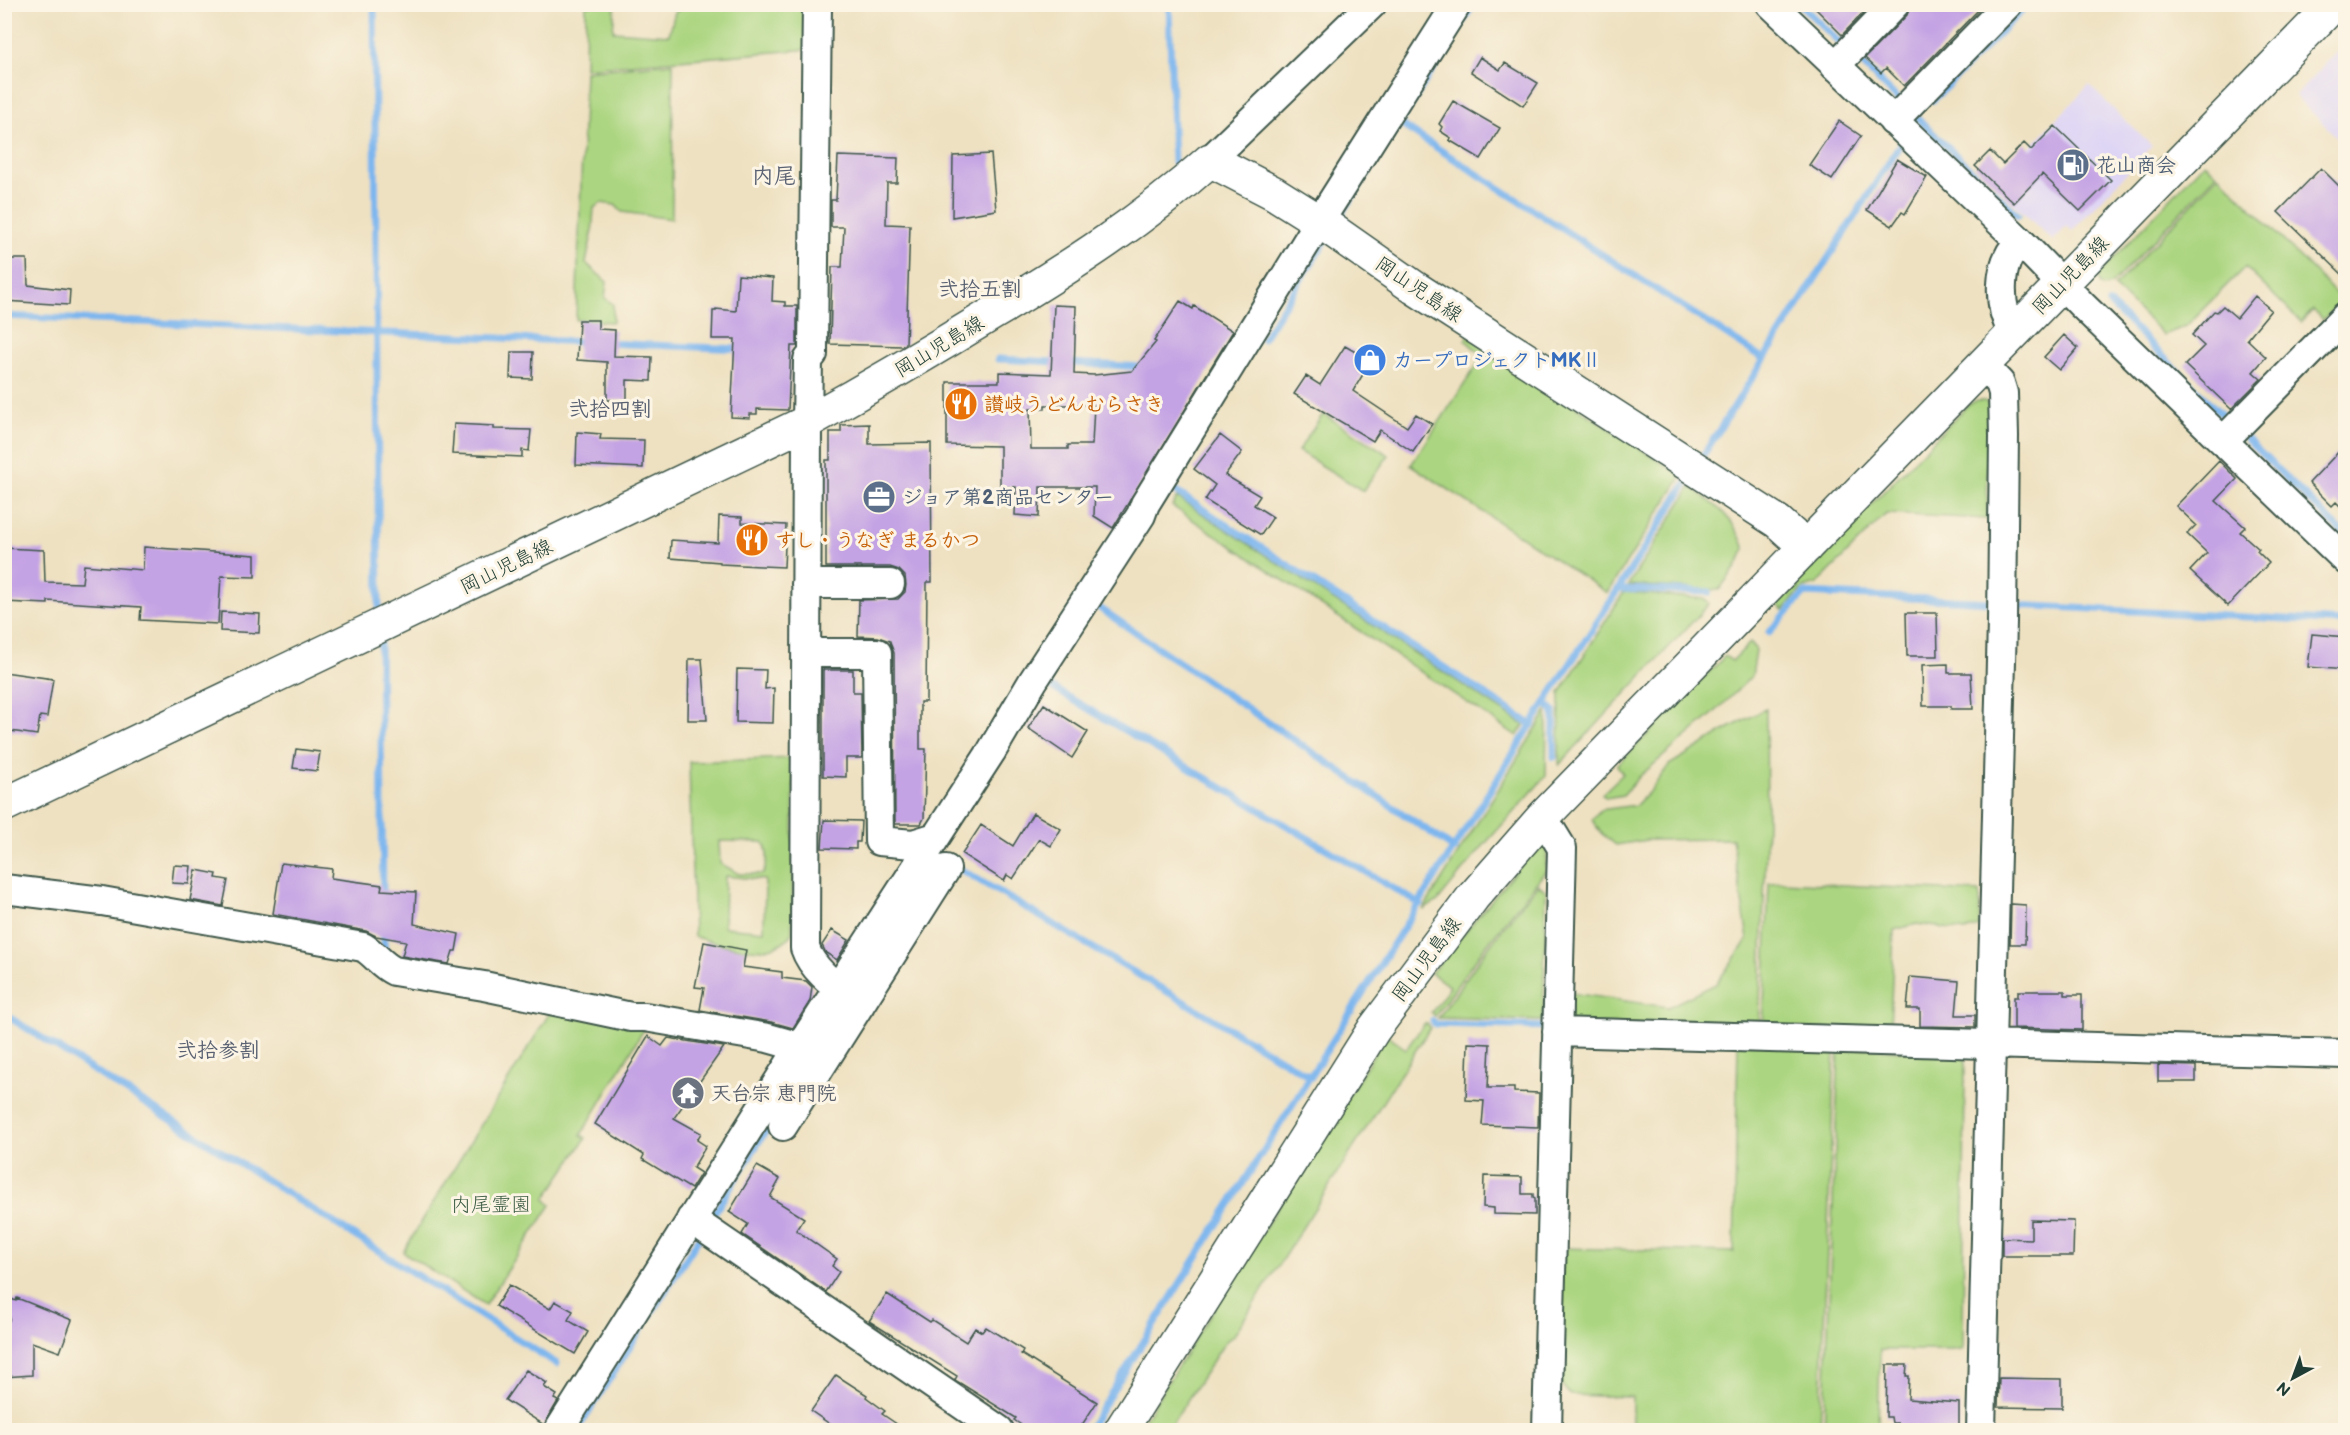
<svg xmlns="http://www.w3.org/2000/svg" width="2350" height="1435" viewBox="0 0 2350 1435" font-family="'Balsamiq Sans','Klee One',sans-serif">
<style>
.built{fill:#ded5f5}
.green{fill:#abd580;stroke:#65895a;stroke-width:1.5;fill-rule:evenodd}
.lines{fill:none;stroke-linecap:round;stroke-linejoin:round}
.stream{stroke:#7db6ee;stroke-width:7}
.building{fill:#c4a3e4;fill-rule:evenodd}
.minor-casing{stroke:#3e5649;stroke-width:32}
.major-casing{stroke:#3e5649;stroke-width:36}
.minor{stroke:#fff;stroke-width:28}
.major{stroke:#fff;stroke-width:33}
.labels{text-anchor:middle;stroke-width:6;stroke-linejoin:round;paint-order:stroke}
.service-label{font-size:20px;font-weight:bold;fill:#4e5e75;stroke:#fcf5e5;text-anchor:start}
.street-label{font-size:20px;fill:#1f3d34;stroke:#fcf5e5}
.shop-label{font-size:20px;font-weight:bold;fill:#366cbe;stroke:#fcf5e5;text-anchor:start}
.food-label{font-size:20px;font-weight:bold;fill:#c56008;stroke:#fcf5e5;text-anchor:start}
.worship-label{font-size:20px;font-weight:bold;fill:#5b616d;stroke:#fcf5e5;text-anchor:start}
.park-label{font-size:20px;fill:#3b5b43;stroke:#fcf5e5}
.neighbourhood-label{font-size:21px;font-weight:bold;fill:#596172;stroke:#fcf5e5}
.quarter-label{font-size:22px;font-weight:bold;fill:#596172;stroke:#fcf5e5}
</style>
<rect width="100%" height="100%" fill="#fcf5e5"/>
<filter id="ink" filterUnits="userSpaceOnUse"><feTurbulence type="fractalNoise" baseFrequency=".0167" numOctaves="2"/><feDisplacementMap in="SourceGraphic" scale="12" xChannelSelector="R" yChannelSelector="G"/><feConvolveMatrix kernelMatrix="1 2 1 2 8 2 1 2 1" color-interpolation-filters="sRGB"/></filter>
<filter id="wash" filterUnits="userSpaceOnUse"><feTurbulence type="fractalNoise" baseFrequency=".008" numOctaves="4" result="noise"/><feDisplacementMap in="SourceGraphic" scale="24" xChannelSelector="R" yChannelSelector="G"/><feGaussianBlur stdDeviation="1.35" result="paint"/><feColorMatrix in="noise" values="0 0 0 0 0 0 0 0 0 0 0 0 0 0 0 0 0 1.4 0 .05"/><feComposite in="paint" operator="in"/></filter>
<g filter="url(#wash)">
<rect width="100%" height="100%" fill="#eee1c1"/>
<path class="built" d="M2345,43V145L2295,96Z
M2089,85L2152,146L2072,231L2067,226L2053,241L1994,185Z"/>
<path class="green" d="M727,4L810,5L809,49L585,68L586,5H615L613,31L669,35L675,12L689,5L721,8Z
M673,63L672,219L622,212L615,205L601,203L594,208L592,234L586,263L607,282L605,298L613,304V322L576,320L585,71Z
M2205,162L2217,174L2111,285L2104,287L2100,284L2098,275Z
M2219,175L2342,300L2323,320L2313,310L2301,322L2245,267L2186,326L2164,335L2114,287Z
M1468,336L1682,476L1607,593L1411,465L1483,356L1465,340Z
M1976,401H1985L1988,404L1987,519L1886,514L1817,584L1803,588L1783,610L1775,603L1969,404Z
M1323,414L1389,455L1363,491L1298,451Z
M1691,487C1718,507 1734,517 1745,549L1736,567L1719,590L1628,585Z
M1177,497L1524,725L1517,736L1172,506Z
M1624,592L1704,599L1709,604L1559,765L1560,693Z
M1751,642L1756,650L1752,676L1713,714L1640,776L1623,795L1606,798L1602,794L1623,774L1617,765L1725,656L1732,661Z
M1766,709L1767,823L1759,1028L1569,1023L1571,993L1668,1007L1716,984L1748,939L1732,839L1647,840L1616,845L1601,833L1592,820L1600,810L1636,805L1651,790L1669,765L1731,727Z
M1547,711L1546,776L1484,845L1438,901L1423,910Z
M794,758L792,933C771,963 723,944 694,937L689,762ZM719,841L763,842C770,852 767,864 763,874H739L720,863ZM725,876L765,880L764,931L724,927Z
M1538,844L1544,845L1547,851L1545,872L1484,948L1435,1016L1431,1013L1450,987L1431,973Z
M1783,882L1980,892L1979,926L1965,931L1917,924L1894,930L1890,1030L1763,1028L1769,883Z
M1538,884L1546,891L1543,1021L1438,1018L1486,950Z
M552,1009L646,1026L581,1135L586,1138L545,1199L551,1205L485,1305L403,1252Z
M1424,1024H1428L1430,1028L1234,1335L1225,1342L1168,1430H1138L1386,1035L1406,1049Z
M1738,1042L1835,1047L1820,1430H1632V1397L1570,1395L1557,1379L1561,1248L1734,1252Z
M1839,1046L1965,1056L1963,1350H1880L1878,1430H1824Z"/>
<g class="lines">
<path class="stream" d="M374,4L379,612
M1169,4L1174,162
M1800,4L1844,47
M1854,56L1902,103
M1933,100L2028,4
M1912,113L2018,215
M1400,124L1764,359
M1337,222L1474,4
M2110,304L2232,425
M4,316L586,342
M1263,339L1328,237
M606,343L742,349
M998,359L1143,367
M2240,433L2346,536
M1704,454L1900,145
M1169,487L1532,725
M1619,589L1709,592
M1095,605L1455,849
M2014,605L2346,622
M1769,632L1805,593L1992,602
M380,641L383,897
M1046,684L1420,904
M1545,703L1554,711V757
M955,866L1311,1077
M383,930L385,954
M4,1014L557,1364
M1433,1021L1435,1024L1550,1027
M708,1223L774,1118
M1006,1420L1021,1430
M577,1430L701,1235
M1088,1430L1545,703L1687,482"/>
</g>
<g id="blocks">
<path class="building" d="M1811,4H1854L1863,13L1842,35Z
M1911,4H1984L1904,86L1886,68L1881,73L1865,58L1907,15Z
M1480,57L1500,70L1505,63L1538,83L1523,106L1471,72Z
M1453,101L1500,128L1481,159L1449,140L1451,138L1440,131L1442,127L1439,124Z
M1839,121L1861,136L1832,180L1809,165Z
M2055,126L2111,180L2080,211L2042,174L2014,203L1975,166L1990,151L2003,164L2024,143L2031,150Z
M991,154L996,210L952,217L953,156Z
M838,156L898,158L897,183H887L886,224L910,225L906,344L902,346L830,344L832,267H842L844,227H831V200H836Z
M1897,159L1927,177L1905,214L1902,212L1892,226L1867,210Z
M2321,168L2346,193V278L2278,212Z
M4,259H27L28,285L70,290L69,305L4,301Z
M738,275L773,278L772,301L785,302V306H797V346H791L788,410L757,409V414H750V418L731,417L735,339H712L713,311H716V309L736,311Z
M2255,296L2271,310L2247,339L2266,357L2253,372L2261,379L2231,409L2185,365L2204,346L2192,335L2214,311L2217,312L2223,306L2237,318Z
M1180,301L1193,309L1194,306L1233,331L1113,528L1094,516L1095,487H1040L1039,517L1015,515L1016,487H1000V446L947,445V382H999V372L1051,374L1054,305L1076,306L1074,374L1094,375L1132,371L1156,342L1154,341ZM1045,405H1094L1092,445H1068V449H1031L1030,409H1045Z
M579,320H598V329L615,330L614,356L652,357L651,381L627,380V400H607V362L577,360Z
M2064,335L2078,348L2059,370L2044,357Z
M1345,346L1371,361L1353,391L1407,427L1416,414L1432,424L1413,452L1380,430L1373,441L1294,394L1306,376L1320,385Z
M511,352H533L532,379L510,378Z
M454,424L494,426V429L531,430L529,451L522,450V457L452,454Z
M869,424V444L931,443L932,582H927L926,702H920V749H926L924,818L921,824H895L894,653L891,645L890,641L878,637L858,636L859,600L898,599L905,592L906,585L905,576L899,570L890,567H826V460H830V432H841V425Z
M577,432L601,434L600,439L644,440L643,468L576,465Z
M1220,435L1242,452L1225,475L1260,496L1254,505L1273,517L1261,535L1205,500L1215,485L1194,469Z
M2346,444V512L2336,502L2332,506L2309,483Z
M2219,461L2237,479L2216,501L2245,527L2240,532L2259,549L2257,551L2269,563L2228,606L2190,571L2207,553L2187,534L2196,525L2176,506Z
M719,516L742,517V523L786,525L784,567L720,564V562L670,558L671,540L718,543Z
M144,547L255,555V577L221,576L218,624L140,620L141,607L48,601V604L4,602V548L44,550L45,582L82,583L84,565L143,570Z
M221,612L260,614L259,633L220,631Z
M1906,613H1937L1938,656H1907Z
M2312,634L2346,637V670L2308,667Z
M689,659H702L707,720H688Z
M1948,664V673H1971L1973,709H1951V706H1923L1922,665Z
M737,669L766,670L765,689L774,688L773,723L736,722Z
M823,670H853V692H861L862,758H846V777L823,776Z
M4,672L53,679L47,717L40,716L37,735L4,730Z
M1044,704L1088,732L1072,758L1028,728Z
M296,749L320,752L317,771L293,768Z
M1033,813L1061,829L1051,846L1039,839L1013,879L1007,875L1004,881L962,854L981,825L1013,846Z
M824,820L861,821L860,842H856V849L822,848Z
M281,863L332,869L331,878L382,885L381,890L416,892L414,924L459,934L456,951H453L449,964L402,956L406,941L376,936L366,931L273,914Z
M174,865L191,866L189,884L172,883Z
M196,870L217,874L216,878L228,880L223,906L190,900Z
M2011,904L2026,905L2025,944H2010Z
M832,930L849,940L837,960L826,953L822,945Z
M704,942L746,950L743,967L782,972V978L806,981L812,987L810,1001L793,1028L771,1022L700,1010L704,988L695,987Z
M1910,977L1959,981L1956,1015H1975V1027L1920,1026V1009H1907Z
M2018,991H2065V995H2082V1030L2014,1028V997H2018Z
M648,1036L662,1046L668,1038L724,1047L674,1118L701,1133L697,1140L706,1146L693,1168L701,1173L691,1189L642,1159L644,1155L595,1124Z
M1468,1043L1490,1044L1488,1088H1514V1092L1539,1093L1538,1127L1482,1125L1484,1101L1466,1100Z
M2158,1065L2196,1066V1082H2158Z
M757,1166L780,1179L770,1197L804,1218L796,1230L837,1259L832,1266L839,1272L826,1292L742,1234L748,1224L729,1212Z
M1484,1176L1522,1177V1194H1533V1197L1535,1198V1215L1494,1214V1208L1483,1207Z
M2031,1220L2074,1221L2073,1256H2002V1238L2031,1239Z
M509,1285L550,1309L555,1301L573,1311L568,1320L588,1332L575,1354L496,1306Z
M887,1294L930,1322L932,1320L966,1342L975,1328L982,1332L986,1327L1023,1350L1021,1354L1097,1402L1078,1431H1030L1014,1420L1016,1418L955,1380L957,1376L869,1321Z
M4,1296L16,1301L17,1298L72,1320L60,1352L32,1342V1375L4,1377V1332L10,1318L4,1316Z
M1887,1365H1907L1906,1376H1909L1908,1399L1959,1403V1431H1898V1423H1892L1891,1417H1886Z
M526,1370L547,1383L544,1387L557,1395L554,1399L558,1401L544,1425L505,1400Z
M836,1375L867,1395L866,1397L885,1411L882,1414L907,1431H840L811,1411Z
M1999,1378L2062,1379V1408L1998,1407Z"/>
</g>
</g>
<g filter="url(#ink)">
<use href="#blocks" fill-opacity="0" stroke="#3e5649" stroke-width="1.5"/>
<g class="lines">
<g class="minor-casing">
<path id="minor" d="M817,4L813,348V354L808,360L807,422L805,948C813,972 840,989 860,1005
M1771,4L2020,241L2082,305L2346,560
M1835,66L1895,4
M1893,121L2008,4
M1210,160L1372,4
M2013,333C1998,307 1996,264 2020,241
M2223,441L2346,316
M806,584H890
M809,653H877L879,841L913,844L936,837
M1543,817L1562,848L1547,1430
M4,889L102,901L363,947C375,954 381,965 394,971L484,986L631,1017H645L768,1038L800,1047
M1557,1032L2346,1054
M783,1126L946,869
M691,1219L999,1430
M559,1430L800,1047L991,752L1033,681L1141,515L1145,504L1319,222L1457,4
M1981,1430L2002,622L2004,436L2003,393L2000,383L1983,365"/>
</g>
<g class="major-casing">
<path id="major" d="M4,805L807,422C870,387 933,350 995,312C1070,267 1145,219 1210,160L1274,193L1325,225L1415,288L1778,522L1806,547
M1121,1430L1374,1029L1473,897L1543,817L2334,4"/>
</g>
<use href="#minor" class="minor"/>
<use href="#major" class="major"/>
</g>
</g>
<defs>
<g id="fuel-disc" transform="scale(1.725)"><circle r="9.5" fill="#5c6f8a" stroke="#fcf5e5"/><path d="M-5.5-6h7V0h2V4h1.3V-2.5L3-4.5l.8-.8L6-3V5H2.5V1h-1V6h-7ZM-4.2-4.7v3.2H.2V-4.7Z" fill="#fff"/></g>
<g id="shop-disc" transform="scale(1.725)"><circle r="9.5" fill="#3f7fe0" stroke="#fcf5e5"/><path d="M-5-2.5h2.3a2.7 3.5 0 0 1 5.4 0H5L5.5 6h-11ZM-1.5-2.5h3a1.5 2.3 0 0 0-3 0Z" fill="#fff"/></g>
<g id="restaurant-disc" transform="scale(1.725)"><circle r="9.5" fill="#e8710a" stroke="#fcf5e5"/><path d="M-5-6h1v4h1v-4h1v4h1v-4h1v5L-1.5 .5V6h-2V.5L-5-1ZM5-6V6H3V1.5H1.5Q1.5-4 5-6Z" fill="#fff"/></g>
<g id="office-disc" transform="scale(1.725)"><circle r="9.5" fill="#5c6f8a" stroke="#fcf5e5"/><path d="M-6-3h4V-5.5h4V-3h4V5H-6ZM-1-4.5V-3h2v-1.5ZM-6 0V1H6V0Z" fill="#fff"/></g>
<g id="temple-disc" transform="scale(1.725)"><circle r="9.5" fill="#6b7280" stroke="#fcf5e5"/><path d="M0-6L5-2H3V0L6.5 2.5H4V6H1.5V3h-3V6H-4V2.5H-6.5L-3 0V-2H-5Z" fill="#fff"/></g>
</defs>
<g fill-rule="evenodd">
<use href="#fuel-disc" x="2073" y="165"/>
<use href="#shop-disc" x="1370" y="360"/>
<use href="#restaurant-disc" x="961" y="404"/>
<use href="#office-disc" x="879" y="497"/>
<use href="#restaurant-disc" x="752" y="540"/>
<use href="#temple-disc" x="688" y="1093"/>
</g>
<g class="labels">
<g class="service-label">
<text x="2096" y="172">花山商会</text>
<text x="902" y="504">ジョア第2商品センター</text>
</g>
<g class="street-label">
<text transform="translate(2070 275) rotate(-46)" y="7">岡山児島線</text>
<text transform="translate(1419 289) rotate(34)" y="7">岡山児島線</text>
<text transform="translate(939 346) rotate(-31)" y="7">岡山児島線</text>
<text transform="translate(506 566) rotate(-26)" y="7">岡山児島線</text>
<text transform="translate(1426 959) rotate(-53)" y="7">岡山児島線</text>
</g>
<g class="shop-label">
<text x="1393" y="367">カープロジェクトMKⅡ</text>
</g>
<g class="food-label">
<text x="984" y="411">讃岐うどんむらさき</text>
<text x="775" y="547">すし・うなぎ まるかつ</text>
</g>
<g class="worship-label">
<text x="711" y="1100">天台宗 恵門院</text>
</g>
<g class="park-label">
<text x="491" y="1211">内尾霊園</text>
</g>
<g class="neighbourhood-label">
<text x="980" y="296">弐拾五割</text>
<text x="610" y="416">弐拾四割</text>
<text x="218" y="1057">弐拾参割</text>
</g>
<g class="quarter-label">
<text x="774" y="183">内尾</text>
</g>
</g>
<rect width="2350" height="1435" fill="none" stroke="#fcf5e5" stroke-width="24"/>
<g transform="translate(2293 1378) rotate(221)" stroke="#fcf5e5" stroke-width="4.5" paint-order="stroke">
<path d="M0-4.5L10 22L0 15L-10 22Z" fill="#1f3d34"/>
<text y="-9" font-size="16" font-weight="bold" text-anchor="middle" fill="#1f3d34">N</text>
</g>
</svg>
